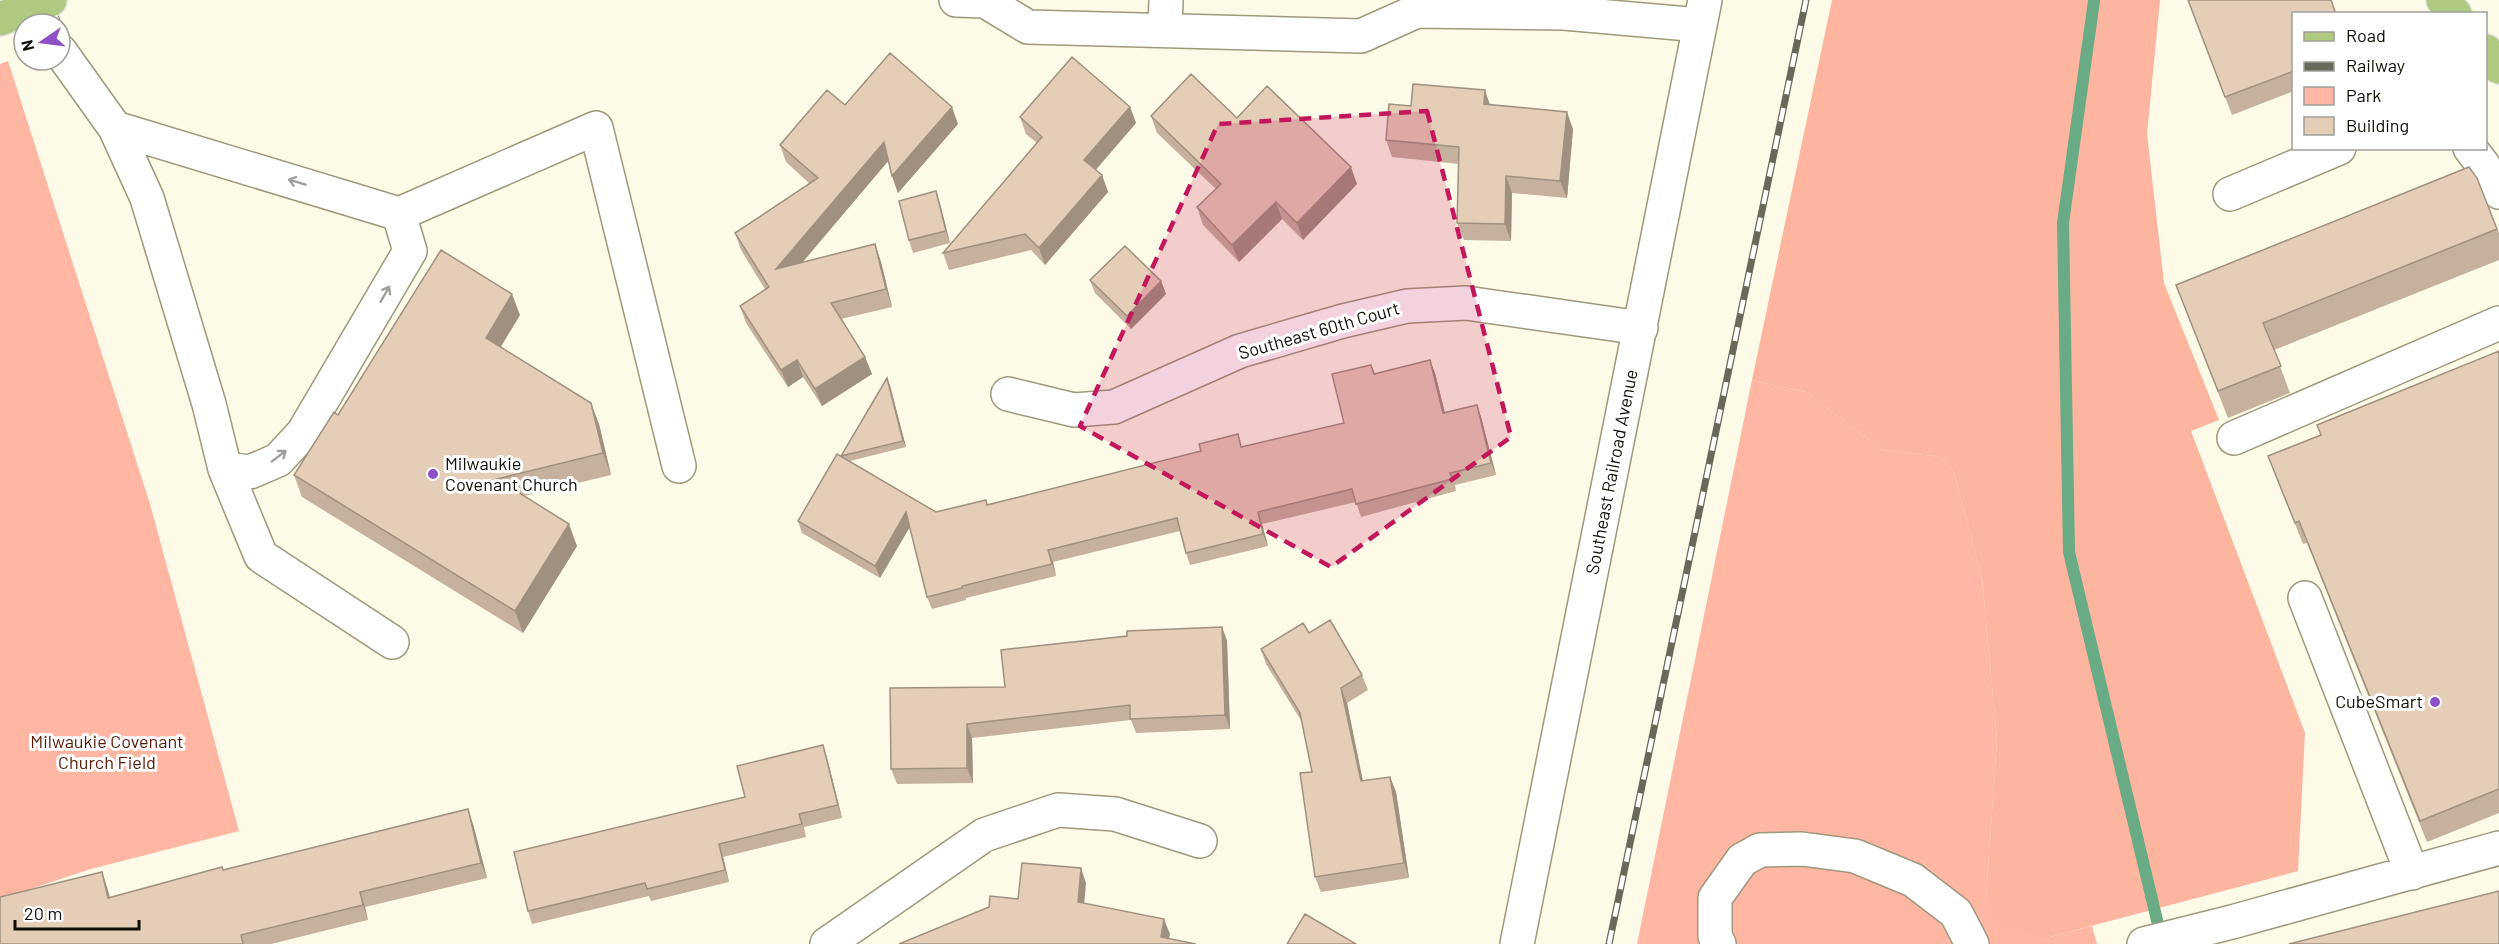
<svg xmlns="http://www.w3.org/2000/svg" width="2499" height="944" viewBox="0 0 2499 944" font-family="Barlow,sans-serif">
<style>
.green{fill:#ffb7a3}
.forest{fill:#fdb5a0}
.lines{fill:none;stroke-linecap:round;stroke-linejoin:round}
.stream{stroke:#68ab85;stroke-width:12}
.minor-casing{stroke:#9e987c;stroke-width:36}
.major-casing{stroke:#e2e2e1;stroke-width:36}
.minor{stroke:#fff;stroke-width:33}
.major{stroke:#afc980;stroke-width:33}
.rail-casing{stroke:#6a675b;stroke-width:7}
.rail{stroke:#fff;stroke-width:4.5;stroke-dasharray:14;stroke-linecap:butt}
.wall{fill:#c5b19d}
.shaded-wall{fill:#a09080}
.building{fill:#e5ceb7;stroke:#a09080;stroke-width:1.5}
.oneway{stroke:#9f9e9b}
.marked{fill:#c2185b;fill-opacity:0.2;stroke:#c2185b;stroke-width:4.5;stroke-dasharray:12 8;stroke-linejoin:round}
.poi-dot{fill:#8f50c6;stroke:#fff;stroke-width:2}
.labels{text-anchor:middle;stroke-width:6;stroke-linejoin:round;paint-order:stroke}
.street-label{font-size:18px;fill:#0f0d04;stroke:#fff}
.poi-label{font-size:18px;fill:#0f0d04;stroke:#fff;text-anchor:start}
.park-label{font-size:18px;fill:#581a07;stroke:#fff}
</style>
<rect width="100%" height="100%" fill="#fefae8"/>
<path class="green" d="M8,61L150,504L239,831L91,869L0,899V64Z
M1752,380L1806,392L1883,450L1941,457L1954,472L1982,578L1997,739L1986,899L2042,939L2092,926L2097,944H1637Z"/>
<path class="forest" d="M1832,0H2160L2147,134L2164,283L2219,420L2191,431L2305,733L2298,871L2042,939L2005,928L1986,899L1997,739L1982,578L1954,472L1941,457L1883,450L1806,392L1752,380Z"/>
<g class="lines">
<path class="stream" d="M2094,1L2063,223L2069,552L2161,937"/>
<g class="minor-casing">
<path id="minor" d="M30,0L43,24
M956,0L985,1L1028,27L1361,36L1417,11L1564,13L1700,25
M1165,30L1166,0
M60,51L115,128L147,198L209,404L225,469L261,556L392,642
M115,128L399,214L410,251L303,433L278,460L250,472L225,469
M2470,148L2483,165L2499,192
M2230,194L2339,148
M399,214L596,128L679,466
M1008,394L1074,410L1114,407L1240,351L1343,321L1407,306L1466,303L1641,328
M2234,438L2499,323
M2305,598L2412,873
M827,944L984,835L1058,810L1115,814L1200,841
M1517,944L1705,0
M1719,944L1715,936V898L1742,860L1760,850L1802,849L1855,856L1913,880L1956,913L1972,944
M2144,944L2232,922L2499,848"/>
</g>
<g class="major-casing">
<path id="major" d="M2443,0L2455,14
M0,19L50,0
M2486,51L2499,67"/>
</g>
<use href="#minor" class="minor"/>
<use href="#major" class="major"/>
<g class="rail-casing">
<path id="rail" d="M1609,944L1806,0"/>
</g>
<use href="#rail" class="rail"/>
</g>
<path class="wall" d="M2188,0L2294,14V91L2232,115Z
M845,105L958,124L898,193L892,176L888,161L803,262L875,244L881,262L892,307L841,319L865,357L872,374L822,406L803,377L788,387L746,323L740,306L765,289L741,250L735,233L810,184L786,162L780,145Z
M1490,105L1573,129L1567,198L1512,193L1511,241L1464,240L1457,223L1459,164L1392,157L1386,140L1411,106Z
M1130,107L1136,123L1096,170L1102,175L1108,192L1045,265L1031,250L949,270L943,253L1037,143L1026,134L1020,117Z
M1151,116L1237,118L1357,184L1303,240L1282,219L1239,262L1203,225L1197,207L1216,189L1157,133Z
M2477,178L2499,233V260L2274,350L2290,393L2228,418L2176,285Z
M936,191L940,204L950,243L913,253L909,240Z
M1090,280L1161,281L1166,294L1131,329L1095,293Z
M520,315L501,347L599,424L611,475L524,496L577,546L523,633L302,497L294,475L338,415Z
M2499,351V813L2427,842L2307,543L2303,544L2268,456L2320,435Z
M1371,365L1375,374L1435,373L1445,413L1477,405L1481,417L1496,475L1455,485L1456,491L1361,517L1356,502L1262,524L1268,546L1190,565L1186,553L1180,531L1053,562L1056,576L966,598V600L932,609L927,597L910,526L880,578L802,533L798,521L841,456L887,378L906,447L850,461L936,512L986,500L987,504L1243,447L1344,423Z
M1222,627L1227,641L1230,729L1136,733L1131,720L972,738L973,783L897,784L891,769L1005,687Z
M1309,633L1362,675L1368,690L1347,703L1363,781L1390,777L1396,792L1409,878L1321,892L1315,877L1312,772L1302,722L1266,664L1261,649Z
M827,758L842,818L804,827L806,837L723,857L729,882L651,901L649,896L532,924L528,911L745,797Z
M473,824L487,878L365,907L368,920L271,944H0L107,887L110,897L223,870Z"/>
<path class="shaded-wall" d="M1485,90L1491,108L1484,104Z
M952,107L958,124L898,193L892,176Z
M1130,107L1136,123L1090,176L1084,160Z
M1567,112L1573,129L1567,198L1560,181Z
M884,142L890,159L782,286L776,269Z
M1351,167L1357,184L1303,240L1297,223Z
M1102,175L1108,192L1045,265L1039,248Z
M1506,176L1512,193L1511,241L1505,224Z
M936,191L940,204L950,243L946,231Z
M1276,202L1282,219L1239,262L1232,245Z
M875,244L881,262L892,307L886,289Z
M1161,281L1166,294L1131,329L1127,316Z
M512,294L520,315L493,359L486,338Z
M865,357L872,374L822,406L815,389Z
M797,360L803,377L788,387L781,370Z
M1430,360L1435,373L1448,426L1443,413Z
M887,378L890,385L906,447L903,441Z
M591,403L599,424L611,475L603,453Z
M1477,405L1481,417L1496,475L1491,463Z
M906,512L911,525L880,578L875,566Z
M1258,512L1262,524L1268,546L1263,534Z
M569,524L577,546L523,633L515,611Z
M1048,550L1053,562L1056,576L1052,564Z
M1222,627L1227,641L1230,729L1225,715Z
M1341,688L1347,703L1366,797L1361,781Z
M967,724L972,738L973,783L967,768Z
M823,745L827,758L842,818L838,805Z
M1390,777L1396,792L1409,878L1404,863Z
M468,809L473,824L487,878L481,863Z
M719,844L723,857L729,882L725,870Z
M1081,868L1086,883L1083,917L1078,902Z
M102,872L107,887L113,912L108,898Z
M360,892L365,907L368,920L363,905Z
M1164,919L1170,934L1168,944L1161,937Z"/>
<path class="building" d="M2188,0H2331L2336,14H2294V71L2225,97Z
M890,53L952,107L892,176L884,142L776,269L875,244L886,289L831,303L865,357L815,389L797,360L781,370L740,306L769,287L735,233L818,178L780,145L827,90L845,105Z
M1072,57L1130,107L1084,160L1102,175L1039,248L1025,234L943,253L1042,137L1020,117Z
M1191,74L1237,118L1267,86L1351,167L1297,223L1276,202L1232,245L1197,207L1221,184L1151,116Z
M1413,84L1485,90L1484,104L1567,112L1560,181L1506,176L1505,224L1457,223L1459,147L1386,140L1389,104L1411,106Z
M2469,167L2477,178L2497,229L2263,323L2281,366L2218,391L2176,285Z
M936,191L946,231L909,240L899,201Z
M1125,246L1161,281L1127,316L1090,280Z
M441,250L512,294L486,338L591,403L603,453L497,479L569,524L515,611L294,475L334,412L338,415Z
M2499,351V789L2420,821L2299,521L2295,523L2268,456L2321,435L2317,425Z
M1430,360L1443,413L1477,405L1491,463L1450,473L1452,479L1356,504L1352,489L1258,512L1263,534L1186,553L1177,518L1048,550L1052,564L962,586V588L927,597L906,512L875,566L798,521L837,454L936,512L986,500L987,505L1201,451L1199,444L1238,434L1241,447L1344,423L1332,374L1371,365L1374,374Z
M887,378L903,441L841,456Z
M1330,620L1362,675L1341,688L1361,781L1390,777L1404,863L1315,877L1300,773L1312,772L1300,713L1261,649L1303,623L1309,633Z
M1222,627L1225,715L1130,719V705L967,724V768L891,769L890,688L1005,687L1001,650L1127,636V631Z
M823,745L838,805L799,814L802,824L719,844L725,870L647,889L645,883L528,911L514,852L745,797L737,766Z
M468,809L481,863L360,892L363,905L241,935L243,944H0V897L102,872L108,898L222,867L223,870Z
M1022,863L1081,868L1078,902L1164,919L1161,937L1196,944H899L989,907L990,896L1018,899Z
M2499,891V944H2289Z
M1305,914L1356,944H1287Z"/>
<defs><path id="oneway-shaft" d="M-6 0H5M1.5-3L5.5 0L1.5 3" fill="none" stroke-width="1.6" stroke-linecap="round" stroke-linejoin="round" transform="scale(1.5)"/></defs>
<g class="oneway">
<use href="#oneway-shaft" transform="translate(297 182) rotate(-163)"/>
<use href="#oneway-shaft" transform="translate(385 294) rotate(-60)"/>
<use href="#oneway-shaft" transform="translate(279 456) rotate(-38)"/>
</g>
<path class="marked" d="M1427,111L1511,437L1331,567L1080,426L1218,124Z"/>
<g class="poi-dot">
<circle cx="433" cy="474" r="6"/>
<circle cx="2435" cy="702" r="6"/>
</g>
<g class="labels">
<g class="street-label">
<text transform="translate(1319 331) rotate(-16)" y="6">Southeast 60th Court</text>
<text transform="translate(1612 472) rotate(-79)" y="6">Southeast Railroad Avenue</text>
</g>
<g class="poi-label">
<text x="445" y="470">Milwaukie<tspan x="445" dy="21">Covenant Church</tspan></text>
<text x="2423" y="708" text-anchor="end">CubeSmart</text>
</g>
<g class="park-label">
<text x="107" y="748">Milwaukie Covenant<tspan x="107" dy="21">Church Field</tspan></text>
</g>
</g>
<rect x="2292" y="12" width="195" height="138" fill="#ffffff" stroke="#9f9e9b" stroke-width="1.5"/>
<rect x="2304" y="32" width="30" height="9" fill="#afc980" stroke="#9f9e9b" stroke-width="1.5"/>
<text x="2346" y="42" font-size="18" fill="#0f0d04">Road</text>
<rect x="2304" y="62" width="30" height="9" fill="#6a675b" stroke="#9f9e9b" stroke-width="1.5"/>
<text x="2346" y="72" font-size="18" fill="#0f0d04">Railway</text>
<rect x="2304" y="87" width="30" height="18" fill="#ffb7a3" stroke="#9f9e9b" stroke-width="1.5"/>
<text x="2346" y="102" font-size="18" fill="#0f0d04">Park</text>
<rect x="2304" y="117" width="30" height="18" fill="#e5ceb7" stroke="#9f9e9b" stroke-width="1.5"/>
<text x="2346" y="132" font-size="18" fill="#0f0d04">Building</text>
<g transform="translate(42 42) rotate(256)"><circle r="28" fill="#ffffff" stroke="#9f9e9b" stroke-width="1.5"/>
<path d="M0-4.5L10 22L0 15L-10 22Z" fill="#8f50c6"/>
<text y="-9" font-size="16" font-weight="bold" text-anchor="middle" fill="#0f0d04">N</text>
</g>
<path d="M15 920v9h124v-9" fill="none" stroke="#0f0d04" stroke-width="3"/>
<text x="24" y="920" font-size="18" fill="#0f0d04" stroke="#ffffff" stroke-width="4.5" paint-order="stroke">20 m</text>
</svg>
